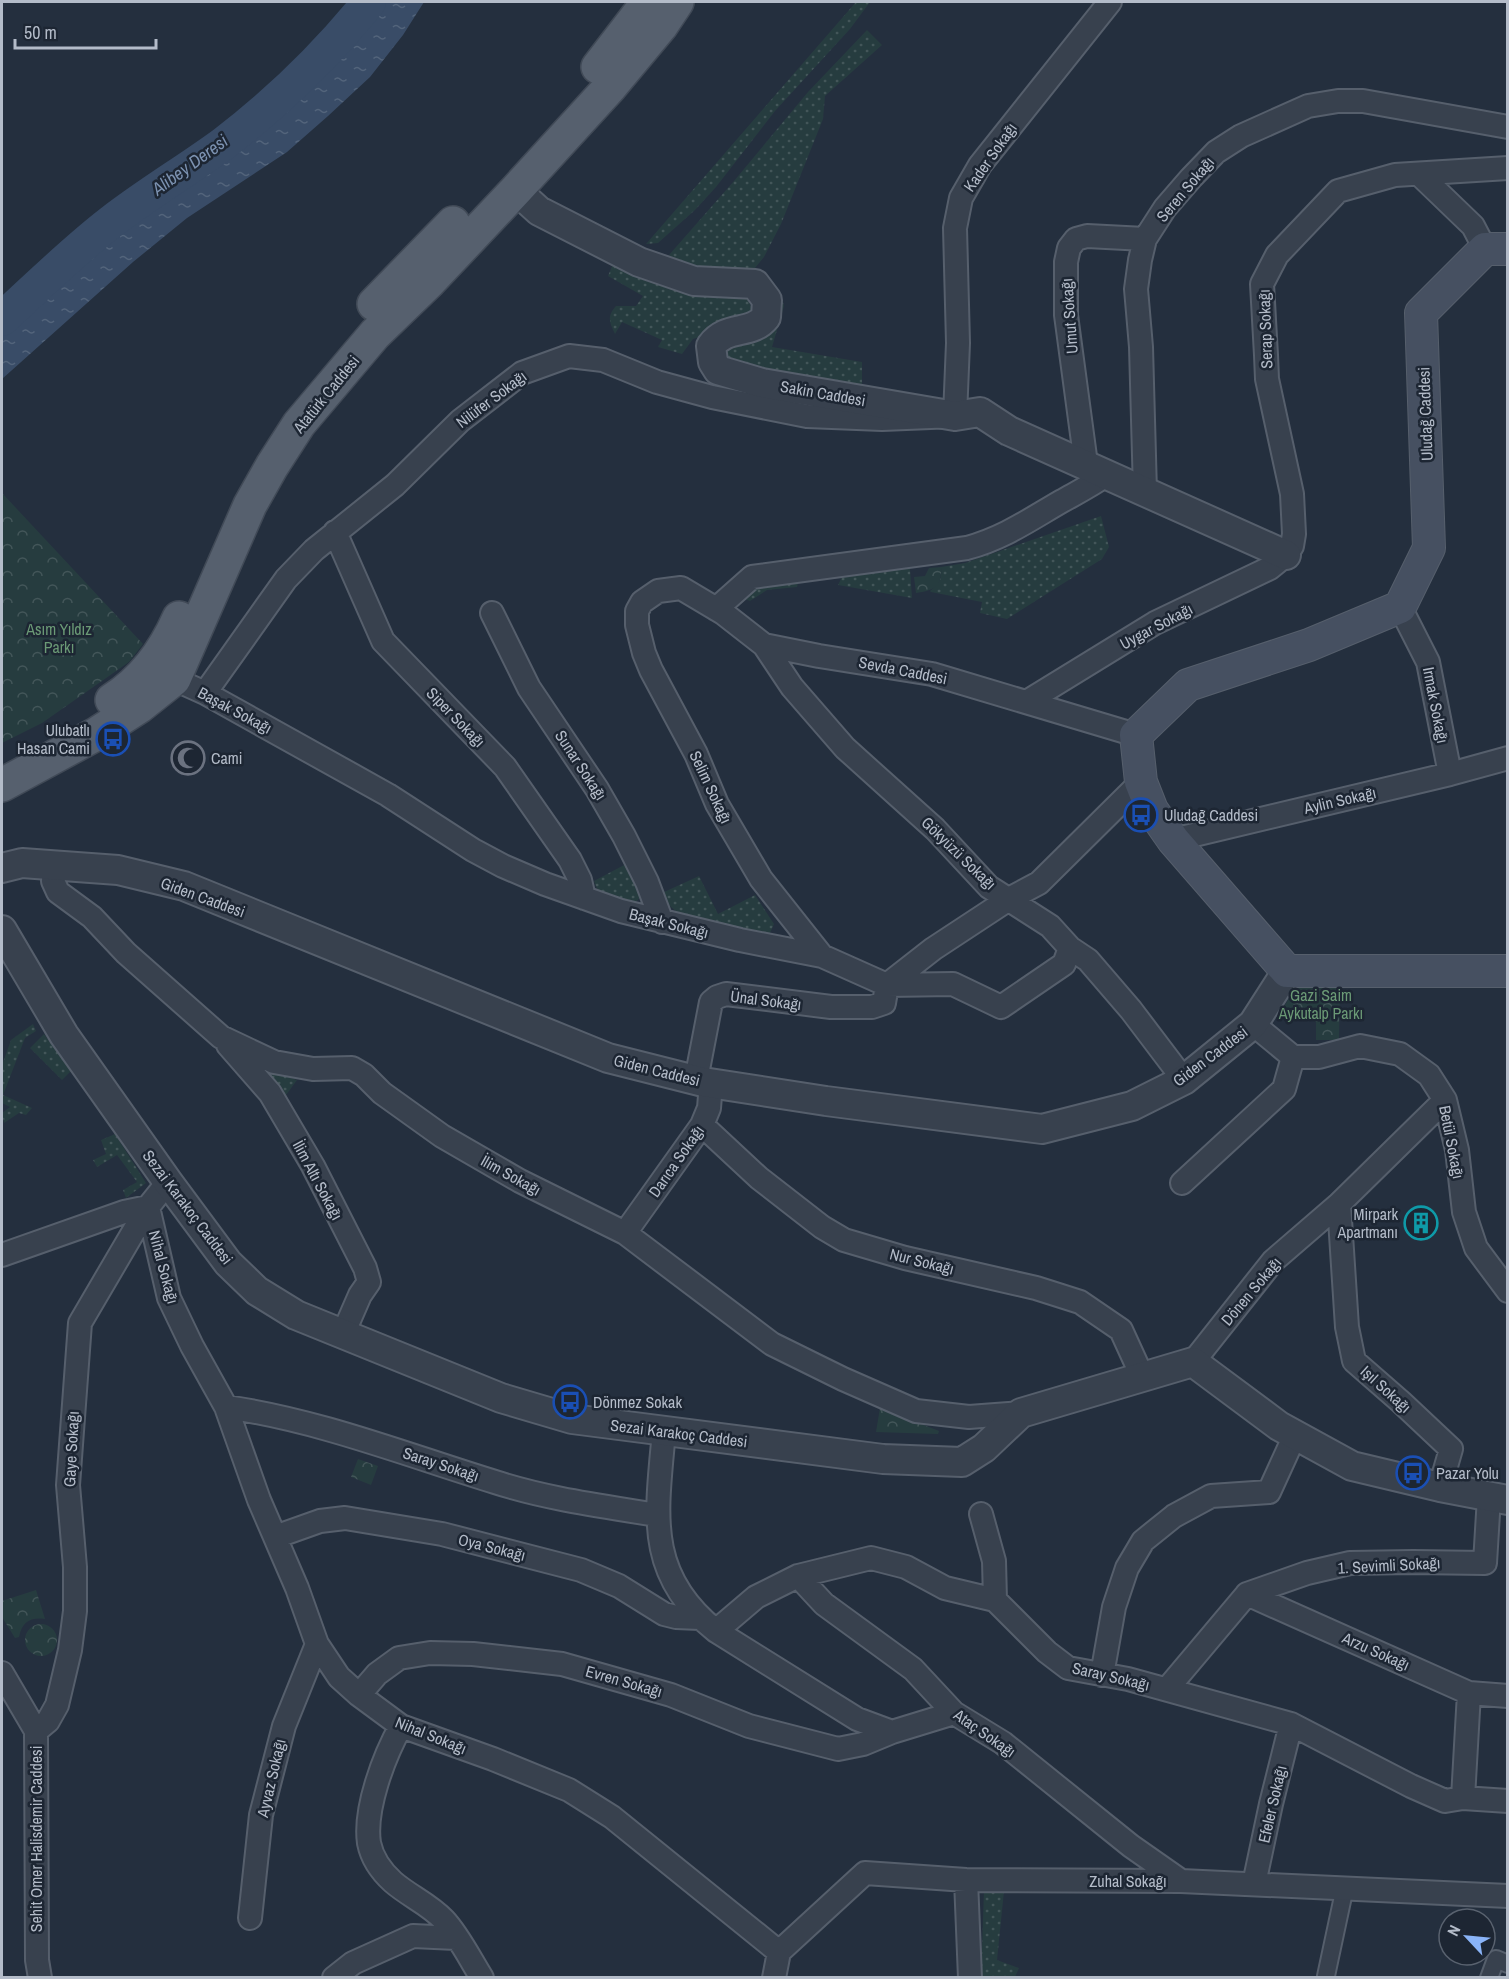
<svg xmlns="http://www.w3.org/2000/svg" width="1509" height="1979" viewBox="0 0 1509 1979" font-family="'Archivo Narrow',sans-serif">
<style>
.grass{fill:url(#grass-dots)}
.park{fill:url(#park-crowns)}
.water{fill:url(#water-ripples)}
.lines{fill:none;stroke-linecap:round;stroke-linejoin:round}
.river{stroke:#394c67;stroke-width:34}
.pedestrian-casing{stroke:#565f6c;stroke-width:20}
.minor-casing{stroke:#565f6c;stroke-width:26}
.tertiary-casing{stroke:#565f6c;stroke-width:32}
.secondary-casing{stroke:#565f6c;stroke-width:34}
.primary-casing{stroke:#414a57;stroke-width:36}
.pedestrian{stroke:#38414e;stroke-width:16}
.minor{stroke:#38414e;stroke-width:22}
.tertiary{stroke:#38414e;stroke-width:28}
.secondary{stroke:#465061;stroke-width:32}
.primary{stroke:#56606e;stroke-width:33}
.labels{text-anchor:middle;stroke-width:5;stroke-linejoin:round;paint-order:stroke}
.street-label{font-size:16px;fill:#b4bcc9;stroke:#1d2633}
.park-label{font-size:16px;fill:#6b9a76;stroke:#1d2633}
.poi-label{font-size:16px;fill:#b4bcc9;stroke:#1d2633;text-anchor:start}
.water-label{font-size:18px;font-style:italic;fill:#7c92b1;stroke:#1d2633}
</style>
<defs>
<pattern id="grass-dots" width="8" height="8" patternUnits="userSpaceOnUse" patternTransform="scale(1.5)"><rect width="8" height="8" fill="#263c3f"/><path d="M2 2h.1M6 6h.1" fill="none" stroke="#435659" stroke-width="1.8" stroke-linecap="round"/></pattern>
<pattern id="park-crowns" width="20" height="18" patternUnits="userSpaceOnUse" patternTransform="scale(1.5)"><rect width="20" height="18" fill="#263c3f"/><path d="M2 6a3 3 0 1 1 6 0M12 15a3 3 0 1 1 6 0" fill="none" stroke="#435659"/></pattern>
<pattern id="water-ripples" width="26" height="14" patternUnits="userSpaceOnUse" patternTransform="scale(1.5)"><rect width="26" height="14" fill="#394c67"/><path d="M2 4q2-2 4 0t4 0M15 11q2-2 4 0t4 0" fill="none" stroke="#53647b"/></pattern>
</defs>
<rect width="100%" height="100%" fill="#242f3e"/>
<path class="grass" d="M856,2H870L850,29L775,111L716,187L695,210L658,243L646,244Z
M867,30L882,45L825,96L823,119L781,224L764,257L755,268L733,275L692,272L669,255L734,181L808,92Z
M613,264L669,289L746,296L752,309L749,317L718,331L693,339L682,354L658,347L662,340L622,322L615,334C609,322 607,316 616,306H636L643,296L608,276Z
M769,281L782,299L784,306L772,347L862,362V392L728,366L727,346L743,341Z
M1101,516L1109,547L1102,559L1007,619L980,613L982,602L931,592L930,591C940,583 942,579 941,567L965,563Z
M898,566L899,569H910L912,598L838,585L843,575Z
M800,576L797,587L767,590L750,601L745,599L754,588Z
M626,864C631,872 641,884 640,895C638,912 604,897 598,890C596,887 595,884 594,881Z
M699,876L718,914L755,895L774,924L770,933L765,935L679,914L670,906L662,893Z
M33,1024L36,1031L25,1038L3,1095L32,1108L26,1115L19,1113L4,1123L2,1113L10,1107L2,1103V1065L11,1040Z
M44,1034L71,1071L62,1080L30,1048Z
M242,1054L270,1071L297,1080L281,1102Z
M115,1134L146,1183L126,1198L123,1190L137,1182L117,1155L97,1167L93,1160L106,1154L101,1140Z
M984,1890L1004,1891L997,1960L1019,1968L1015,1977L981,1978Z"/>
<path class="park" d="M2,493L143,644L129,662L42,723L2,743Z
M941,567C942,587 934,590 916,593L914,577L925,576L929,568Z
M1297,985L1340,986L1339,1040H1316V1022L1282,1010Z
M880,1408L939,1431L938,1434L876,1432Z
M358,1459L378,1466L371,1485L351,1477Z
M36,1590L45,1619C30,1617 22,1622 19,1637L15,1638L2,1617V1601Z
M25 1640a16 16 0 1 1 32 0a16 16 0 1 1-32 0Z"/>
<path class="water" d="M376,2H424L403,35L370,77L328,116L287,152L187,218L133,262L2,379V297L12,311L152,195L306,84L354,34Z"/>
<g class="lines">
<path class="river" d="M2,319C38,286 72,252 111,222C147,194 186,171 223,144C278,102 326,55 369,2"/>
<g class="pedestrian-casing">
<path id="pedestrian" d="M1326,1976L1345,1887
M1489,1978L1496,1959L1508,1964"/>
</g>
<g class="minor-casing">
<path id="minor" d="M1419,174L1473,226L1485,249
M1086,464L1066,315V262L1069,248L1076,239L1087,236L1145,239
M1145,492L1141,347L1136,289L1140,260L1145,239L1165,208L1191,178L1216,152L1241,136L1308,106L1338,101H1363L1508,127
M335,532L383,641L505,767L570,860L580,880L584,898
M1400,607L1428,662L1450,774
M716,609L752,577L967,548C1004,538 1029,520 1062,501C1078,492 1092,485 1106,475
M492,613L529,688L597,789L624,836L647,882L662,922
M764,645L792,687L845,748L935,829L989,887L1050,926L1070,948L1088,960L1131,1010L1184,1080
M174,679L205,693L388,795L473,850L503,866L545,884L621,911L740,940L822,956L887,985L933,949L1009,899L1039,883L1141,782
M205,693L286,579L314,550L395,485L460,421L522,373L569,356L603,360L657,382L712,397L807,416L882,419L955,416L958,343L955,228L961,198L980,165L1110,2
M1028,701L1155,623L1270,568L1286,555L1292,546L1294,534L1292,494L1267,379L1266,355L1262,284L1277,255L1338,191L1395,175L1508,168
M1173,840L1450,774L1508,758
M54,866L53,881L58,892L92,917L126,953L221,1037L274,1062L313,1069L352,1068L364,1075L382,1093L442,1136L520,1181L625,1233L772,1344L843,1379L916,1411L969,1417L1021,1413
M822,956L761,879L717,804L696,754L651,670L644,653L637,625V611L642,602L658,591L681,588L723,613L764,645L819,656L932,674L1136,735
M1253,1024L1293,1057H1319L1360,1046L1400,1054L1429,1075L1445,1100L1457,1150L1464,1212L1476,1248L1508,1291
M228,1045L270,1093L313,1166L365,1268L369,1282L360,1295L343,1334
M696,1080L711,1002L717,997L726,994L831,1007H872L884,1003L887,985L953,984L1001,1007L1064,964L1070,948
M702,1125L759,1178L822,1227L844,1240L905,1258L1036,1288L1080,1302L1121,1330L1142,1376
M1182,1183L1284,1089L1293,1057
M1339,1204L1347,1327L1354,1361L1401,1402L1451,1449L1440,1487
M625,1233L702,1125L709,1108L711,1083
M2,1255L124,1212L148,1207L169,1298L192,1346L226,1407L259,1500L297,1588L317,1644L339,1677L359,1695L401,1726L493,1759L569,1790L612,1817L779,1952
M1193,1362L1273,1261L1339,1204L1445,1100
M226,1407C318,1420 407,1455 495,1482C547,1499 603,1506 657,1515
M664,1431C657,1512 644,1574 716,1631L857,1719L892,1732L954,1713
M981,1514L994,1561L995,1600
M275,1537L320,1521L345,1518L442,1534L581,1570L619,1586L664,1614L676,1617L700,1618
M798,1576L824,1604L913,1669L954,1713L1003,1743L1131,1846L1181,1881
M1247,1594L1469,1693L1508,1696
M716,1631L756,1597L798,1576L871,1558L906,1567L945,1588L995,1600L1047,1652L1068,1668L1128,1679L1291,1724L1411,1786L1445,1801L1463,1798L1508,1801
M2,1673L36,1731L37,1960L40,1978
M1102,1675L1114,1607L1127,1568L1143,1541L1174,1516L1211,1496L1269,1492L1295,1435
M1167,1689L1247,1594L1307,1573L1350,1563L1413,1562L1485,1563L1489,1497
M359,1695L377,1674L399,1658L430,1653L473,1654L562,1664L671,1695L749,1726L838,1749L863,1744L892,1732
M401,1726C384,1756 364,1809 369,1843C372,1858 382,1872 393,1882C409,1896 429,1904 444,1920C459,1936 470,1959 482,1978
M36,1731L48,1721L57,1705L70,1650L75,1611V1567L68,1485L80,1323L148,1207L168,1182
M1463,1798L1469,1693
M966,1880L970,1978
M1254,1884L1271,1804L1291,1724
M250,1918L261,1815L284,1726L317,1644
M779,1952L865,1873L966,1880L1181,1881L1508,1896
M334,1978L353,1963L413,1936L456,1938
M774,1978L779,1952"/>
</g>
<g class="tertiary-casing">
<path id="tertiary" d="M516,190L539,211L639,262L694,281L755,284L767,300L766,317C751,336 727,324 711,346L713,362L718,370L762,383L955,416L980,412L1009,431L1286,555
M2,868L22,863L118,870L184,886L608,1058L703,1082L826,1101L1042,1129L1132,1106L1184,1080L1253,1024L1287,971
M2,930L64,1035L168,1182L228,1263L257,1291L296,1315L501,1398L572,1419L883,1459L962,1462L984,1448L1021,1413L1193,1362L1279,1426L1352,1466L1440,1487L1508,1500"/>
</g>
<g class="secondary-casing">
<path id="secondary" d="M1508,249H1485L1421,313L1429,548L1400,607L1309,645L1188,685L1136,735L1141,782L1152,810L1173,840L1287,971H1508"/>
</g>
<g class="primary-casing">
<path id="primary" d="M598,67L648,2
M374,304L453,223
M112,700C144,680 164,652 179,618
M2,785L98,733L140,706L174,679L250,505L272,466L299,424L375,334L430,281L516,190L611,86L661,26L677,2"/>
</g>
<use href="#pedestrian" class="pedestrian"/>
<use href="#minor" class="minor"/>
<use href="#tertiary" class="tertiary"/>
<use href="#secondary" class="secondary"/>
<use href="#primary" class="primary"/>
</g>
<defs>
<g id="bus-ring" transform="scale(1.725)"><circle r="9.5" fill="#1d2633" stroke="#1a4fb4" stroke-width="1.5"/><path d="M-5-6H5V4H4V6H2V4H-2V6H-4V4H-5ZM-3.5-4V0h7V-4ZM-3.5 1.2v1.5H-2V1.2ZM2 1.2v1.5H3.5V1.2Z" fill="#1a4fb4"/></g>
<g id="mosque-ring" transform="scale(1.725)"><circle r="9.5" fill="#1d2633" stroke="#6b7280" stroke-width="1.5"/><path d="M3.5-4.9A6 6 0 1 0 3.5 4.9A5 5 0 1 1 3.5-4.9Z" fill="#6b7280"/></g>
<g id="building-ring" transform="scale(1.725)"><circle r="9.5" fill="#1d2633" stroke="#0f9aa8" stroke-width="1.5"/><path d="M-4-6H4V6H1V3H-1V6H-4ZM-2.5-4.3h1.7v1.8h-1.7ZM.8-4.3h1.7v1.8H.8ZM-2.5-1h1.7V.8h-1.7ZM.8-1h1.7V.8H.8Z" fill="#0f9aa8"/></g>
</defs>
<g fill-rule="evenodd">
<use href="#bus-ring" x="113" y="739"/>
<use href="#mosque-ring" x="188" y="758"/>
<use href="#bus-ring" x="1141" y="815"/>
<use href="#building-ring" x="1421" y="1223"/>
<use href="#bus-ring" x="570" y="1402"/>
<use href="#bus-ring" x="1413" y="1473"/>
</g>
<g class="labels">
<g class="street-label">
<text transform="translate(990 157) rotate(-55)" y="6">Kader Sokağı</text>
<text transform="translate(1185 189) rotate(-50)" y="6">Seren Sokağı</text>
<text transform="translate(1069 316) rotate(-94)" y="6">Umut Sokağı</text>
<text transform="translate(1265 329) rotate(-92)" y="6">Serap Sokağı</text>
<text transform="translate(823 393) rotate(10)" y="6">Sakin Caddesi</text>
<text transform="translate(326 394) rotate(-51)" y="6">Atatürk Caddesi</text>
<text transform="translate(491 399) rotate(-37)" y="6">Nilüfer Sokağı</text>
<text transform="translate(1425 414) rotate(-92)" y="6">Uludağ Caddesi</text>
<text transform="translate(1156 626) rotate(-28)" y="6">Uygar Sokağı</text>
<text transform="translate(903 670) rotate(11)" y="6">Sevda Caddesi</text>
<text transform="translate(1436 705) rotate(79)" y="6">Irmak Sokağı</text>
<text transform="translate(235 710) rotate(28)" y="6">Başak Sokağı</text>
<text transform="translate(456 717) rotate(46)" y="6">Siper Sokağı</text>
<text transform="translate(581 765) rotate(57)" y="6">Sunar Sokağı</text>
<text transform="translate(711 787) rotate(65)" y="6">Selim Sokağı</text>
<text transform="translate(1340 800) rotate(-13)" y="6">Aylin Sokağı</text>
<text transform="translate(959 853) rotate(44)" y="6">Gökyüzü Sokağı</text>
<text transform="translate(203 897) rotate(20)" y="6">Giden Caddesi</text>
<text transform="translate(669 923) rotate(14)" y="6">Başak Sokağı</text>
<text transform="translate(766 1000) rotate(7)" y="6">Ünal Sokağı</text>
<text transform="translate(1210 1056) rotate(-37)" y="6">Giden Caddesi</text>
<text transform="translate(657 1070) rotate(14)" y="6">Giden Caddesi</text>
<text transform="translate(1452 1142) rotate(79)" y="6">Betül Sokağı</text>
<text transform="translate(676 1161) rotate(-55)" y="6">Darıca Sokağı</text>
<text transform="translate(511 1175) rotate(29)" y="6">İlim Sokağı</text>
<text transform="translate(318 1180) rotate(62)" y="6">İlim Altı Sokağı</text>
<text transform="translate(188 1207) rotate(53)" y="6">Sezai Karakoç Caddesi</text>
<text transform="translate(922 1261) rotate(14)" y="6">Nur Sokağı</text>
<text transform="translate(164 1267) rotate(75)" y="6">Nihal Sokağı</text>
<text transform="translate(1251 1291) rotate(-50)" y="6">Dönen Sokağı</text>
<text transform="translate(1386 1389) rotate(42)" y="6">Işıl Sokağı</text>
<text transform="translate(679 1433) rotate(7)" y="6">Sezai Karakoç Caddesi</text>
<text transform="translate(71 1449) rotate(-87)" y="6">Gaye Sokağı</text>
<text transform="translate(441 1464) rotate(18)" y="6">Saray Sokağı</text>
<text transform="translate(492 1547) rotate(14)" y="6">Oya Sokağı</text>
<text transform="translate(1389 1565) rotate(-3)" y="6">1. Sevimli Sokağı</text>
<text transform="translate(1376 1651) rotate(24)" y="6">Arzu Sokağı</text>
<text transform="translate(1111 1676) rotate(13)" y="6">Saray Sokağı</text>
<text transform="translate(624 1681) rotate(16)" y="6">Evren Sokağı</text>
<text transform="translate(985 1733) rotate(35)" y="6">Ataç Sokağı</text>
<text transform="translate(431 1735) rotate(22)" y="6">Nihal Sokağı</text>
<text transform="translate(271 1778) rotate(-77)" y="6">Ayvaz Sokağı</text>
<text transform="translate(1272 1804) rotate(-77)" y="6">Efeler Sokağı</text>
<text transform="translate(36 1839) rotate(-90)" y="6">Sehit Omer Halisdemir Caddesi</text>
<text x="1128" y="1887">Zuhal Sokağı</text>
</g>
<g class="park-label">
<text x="59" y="635">Asım Yıldız<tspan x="59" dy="18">Parkı</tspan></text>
<text x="1321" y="1001">Gazi Saim<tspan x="1321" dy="18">Aykutalp Parkı</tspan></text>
</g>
<g class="poi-label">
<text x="90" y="736" text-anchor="end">Ulubatlı<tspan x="90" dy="18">Hasan Cami</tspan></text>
<text x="211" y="764">Cami</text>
<text x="1164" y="821">Uludağ Caddesi</text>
<text x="1398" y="1220" text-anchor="end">Mirpark<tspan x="1398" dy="18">Apartmanı</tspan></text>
<text x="593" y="1408">Dönmez Sokak</text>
<text x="1436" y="1479">Pazar Yolu</text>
</g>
<g class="water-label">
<text transform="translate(190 165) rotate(-36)" y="6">Alibey Deresi</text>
</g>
</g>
<rect width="1509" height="1979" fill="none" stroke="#b4bcc9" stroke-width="6"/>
<g transform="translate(1467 1937) rotate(296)"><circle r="28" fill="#1d2633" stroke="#59626f" stroke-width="1.5"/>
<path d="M0-4.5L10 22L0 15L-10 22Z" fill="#8ab4f8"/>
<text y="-9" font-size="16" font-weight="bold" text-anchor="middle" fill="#b4bcc9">N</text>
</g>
<path d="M15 39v9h141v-9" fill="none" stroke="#b4bcc9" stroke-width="3"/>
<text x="24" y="39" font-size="18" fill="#b4bcc9" stroke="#1d2633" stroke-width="4.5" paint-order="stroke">50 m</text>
</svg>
